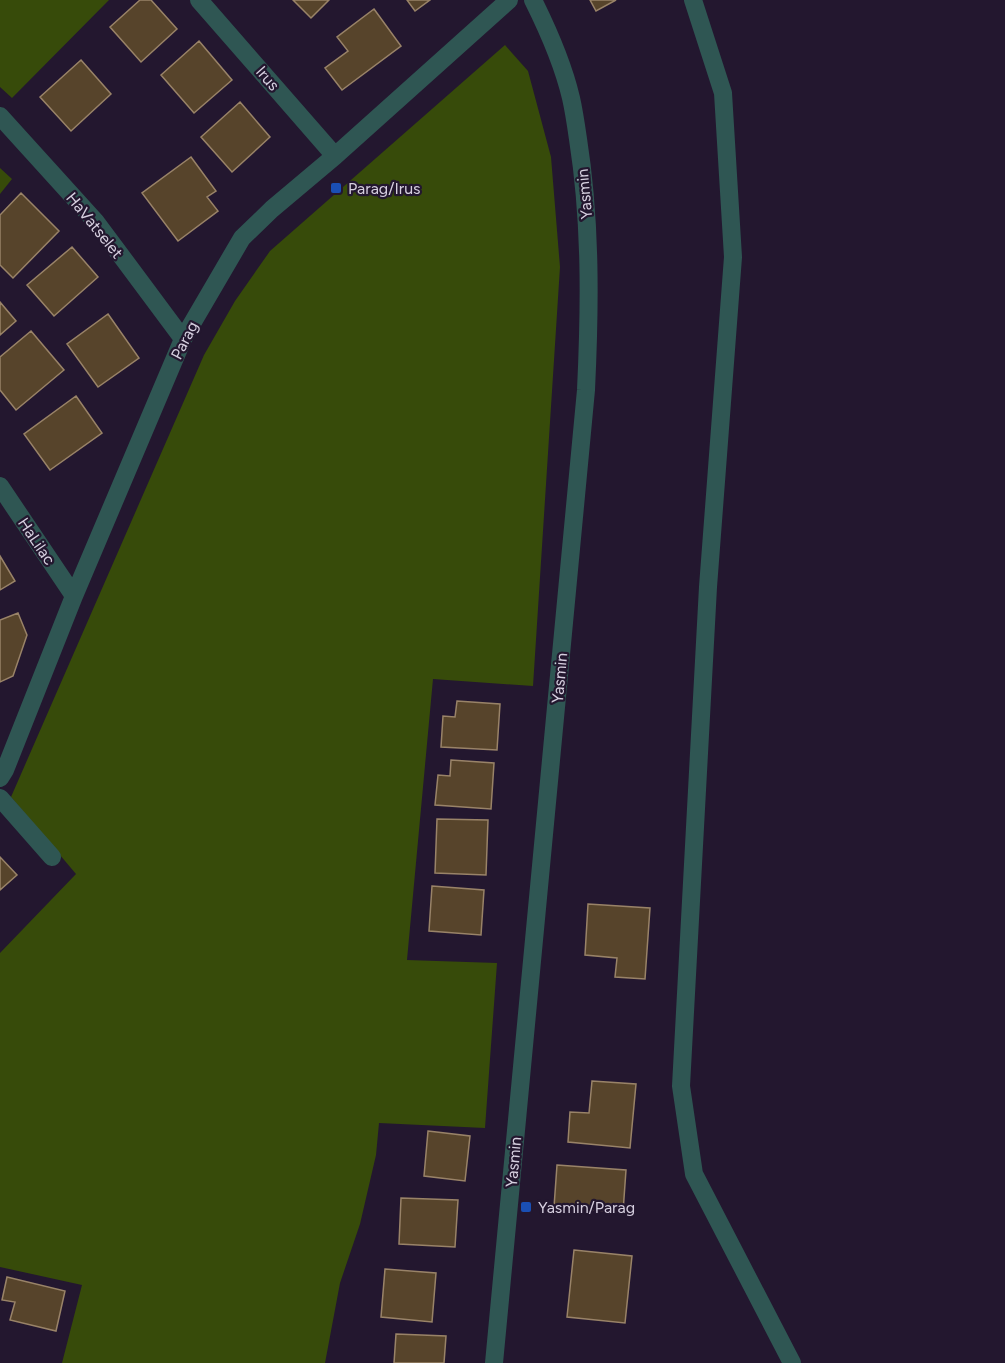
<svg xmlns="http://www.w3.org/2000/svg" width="1005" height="1363" viewBox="0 0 1005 1363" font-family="Figtree,sans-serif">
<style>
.green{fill:#374b0a}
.building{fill:#57442b;stroke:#998368;stroke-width:1.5}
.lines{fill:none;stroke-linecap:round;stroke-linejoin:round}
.minor{stroke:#2f5653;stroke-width:18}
.transit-dot{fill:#1a4fb4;stroke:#23172f;stroke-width:2}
.labels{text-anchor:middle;stroke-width:4.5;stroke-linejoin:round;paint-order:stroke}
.street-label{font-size:16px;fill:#d6cfdf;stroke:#23172f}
.poi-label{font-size:16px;fill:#d6cfdf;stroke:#23172f;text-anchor:start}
</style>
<rect width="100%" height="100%" fill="#23172f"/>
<path class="green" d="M0,0H109L12,98L0,87Z
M505,45L528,71L551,157L560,267L533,686L433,679L407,960L497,963L485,1128L379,1123L376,1155L360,1224L340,1283L325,1363H62L82,1285L0,1267V953L76,874L11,797L204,355L235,301L270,251Z
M0,168L12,179L0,194Z"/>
<path class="building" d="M140,0H151L177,29L141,62L110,27Z
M293,0H329L311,18Z
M407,0H430L415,11Z
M590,0H616L596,11Z
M374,9L401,46L342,90L325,68L348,51L337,37Z
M199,41L232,80L194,113L161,75Z
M81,60L111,94L71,131L40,97Z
M240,102L270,137L232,172L201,137Z
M191,157L216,191L207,197L218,211L178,241L142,193Z
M21,193L59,231L13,278L0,265V215Z
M72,247L98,277L54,316L27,285Z
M0,302L16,321L0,335Z
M108,314L139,358L98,387L67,344Z
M31,331L64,370L16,410L0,390V357Z
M76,396L102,433L50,470L24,434Z
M0,556L15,581L0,590Z
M18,613L27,635L13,676L0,682V620Z
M457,701L500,704L497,750L441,747L443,716L455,717Z
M451,760L494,763L491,809L435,805L438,775L450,776Z
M437,819L488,820L486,875L435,873Z
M0,857L17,875L0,890Z
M432,886L484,890L481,935L429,931Z
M588,904L650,908L645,979L615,977L617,958L585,955Z
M592,1081L636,1084L630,1148L568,1142L570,1112L589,1113Z
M428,1131L470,1136L465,1181L424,1176Z
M557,1165L626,1170L623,1212L554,1207Z
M401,1198L458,1200L455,1247L399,1244Z
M574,1250L632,1256L625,1323L567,1317Z
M385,1269L436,1273L432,1322L381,1317Z
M7,1277L65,1291L56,1331L10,1320L15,1302L2,1300Z
M396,1334L446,1336L444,1363H394Z"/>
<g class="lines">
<path class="minor" d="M199,0L335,156
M693,0L723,93L733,257L708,587L681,1086L694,1174L792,1363
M0,116L96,222L183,339
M0,486L74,596
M0,778L5,770L74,596L183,339L242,238L272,209L335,156L509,0
M0,798L52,857
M494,1363L586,390C590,306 591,222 578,139C576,125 574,111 571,98C563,64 549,32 533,0"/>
</g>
<g class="transit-dot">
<rect x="330" y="182" width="12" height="12" rx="3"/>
<rect x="520" y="1201" width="12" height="12" rx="3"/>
</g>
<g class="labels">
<g class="street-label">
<text transform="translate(268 78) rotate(49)" y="6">Irus</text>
<text transform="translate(584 194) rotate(-95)" y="6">Yasmin</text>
<text transform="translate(95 225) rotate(51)" y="6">HaVatselet</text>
<text transform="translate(184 340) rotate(-63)" y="6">Parag</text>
<text transform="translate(37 541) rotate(56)" y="6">HaLilac</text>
<text transform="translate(559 678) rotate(-85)" y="6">Yasmin</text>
<text transform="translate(513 1162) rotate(-85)" y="6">Yasmin</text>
</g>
<g class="poi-label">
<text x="348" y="194">Parag/Irus</text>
<text x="538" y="1213">Yasmin/Parag</text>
</g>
</g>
</svg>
